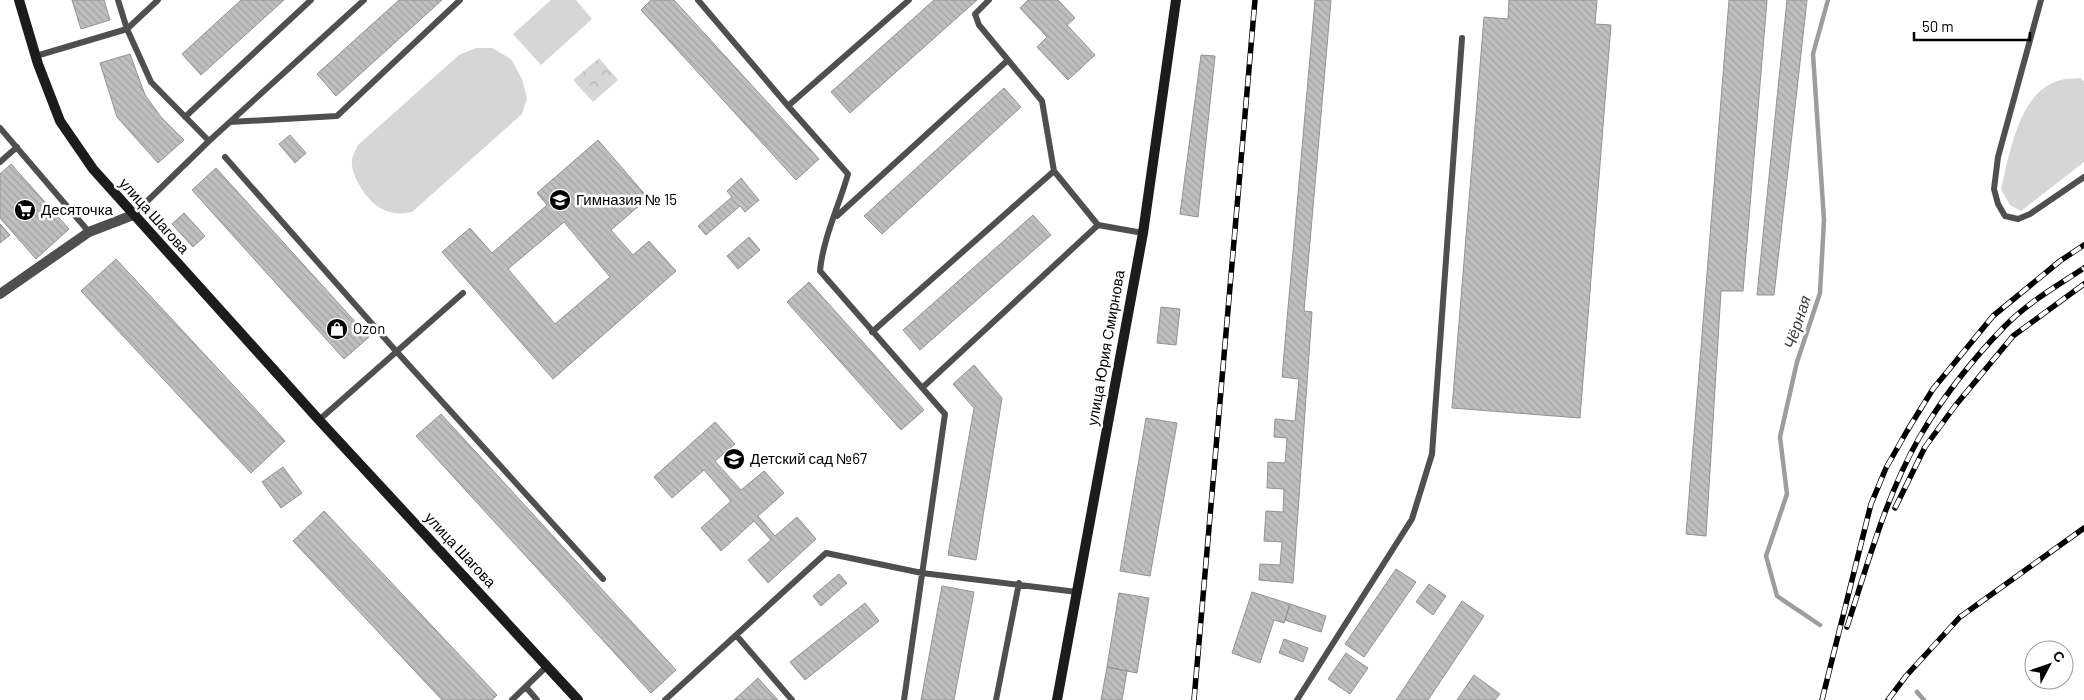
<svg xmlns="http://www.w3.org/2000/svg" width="2084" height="700" viewBox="0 0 2084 700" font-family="Barlow,sans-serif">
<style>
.green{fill:#d6d6d6}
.park{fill:url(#park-crowns)}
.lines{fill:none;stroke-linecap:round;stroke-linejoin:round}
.stream{stroke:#9d9d9d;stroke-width:4.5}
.building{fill:url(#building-back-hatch);stroke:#939393;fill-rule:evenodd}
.service{stroke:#4f4f4f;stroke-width:6}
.minor{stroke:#4f4f4f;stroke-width:10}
.secondary{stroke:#1c1c1c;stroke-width:10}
.rail-casing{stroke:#000;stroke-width:5.5}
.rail{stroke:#fff;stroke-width:4;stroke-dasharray:11;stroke-linecap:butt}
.labels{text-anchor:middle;stroke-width:5;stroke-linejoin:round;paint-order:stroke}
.poi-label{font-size:15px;fill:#000;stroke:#fff;text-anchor:start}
.street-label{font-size:15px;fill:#000;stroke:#fff}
.water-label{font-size:16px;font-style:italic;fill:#3e3e3e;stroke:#fff}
</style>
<defs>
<pattern id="park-crowns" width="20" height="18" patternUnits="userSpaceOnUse" patternTransform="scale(1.25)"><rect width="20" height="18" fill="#d6d6d6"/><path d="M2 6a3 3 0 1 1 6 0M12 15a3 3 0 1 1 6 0" fill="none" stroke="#b6b6b6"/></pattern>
<pattern id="building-back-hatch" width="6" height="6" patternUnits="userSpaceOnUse" patternTransform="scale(1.25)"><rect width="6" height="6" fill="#bfbfbf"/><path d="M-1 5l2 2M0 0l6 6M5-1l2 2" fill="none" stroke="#a2a2a2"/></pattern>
</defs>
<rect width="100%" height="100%" fill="#fff"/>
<path class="green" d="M551,0H576L592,19L541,65L513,34Z
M476,48H492L511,59L522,79L527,98L522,114L412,212C386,218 369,204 357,181C354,174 351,167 352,159C353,154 356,149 358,145L459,55Z
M2080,78L2084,81V162L2021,211L2010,205L2001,189C2010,153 2019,90 2061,80C2067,78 2074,79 2080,78Z"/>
<path class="park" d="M599,58L618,80L593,102L573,80Z"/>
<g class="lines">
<path class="stream" d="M1820,625L1777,596L1766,556L1787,494L1780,437L1797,362L1820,293L1824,220L1813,54L1828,0
M1917,692L1924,700"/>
</g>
<path class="building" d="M72,0H104L110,20L81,29Z
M241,0H284L201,75L182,54Z
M399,0H442L336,96L317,74Z
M651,0H674L819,159L796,180L641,10Z
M934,0H977L850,113L831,92Z
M1028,0H1058L1075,18L1067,25L1095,55L1068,80L1037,47L1047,37L1020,8Z
M1315,0H1331L1304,311L1312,312L1293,583L1259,580L1260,564L1280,565L1282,542L1264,541L1266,511L1283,512L1284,489L1267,488L1268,462L1285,463L1287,438L1274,437L1275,419L1295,421L1299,379L1282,377Z
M1509,0H1597L1595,24L1611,25L1580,418L1452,408L1484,17L1508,19Z
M1729,0H1767L1743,291H1721L1706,536L1686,534Z
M1787,0H1807L1774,295H1757Z
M130,54L145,95L161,117L184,140L158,163L117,117L100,63Z
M1201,55L1215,56L1198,217L1180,214Z
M1004,88L1021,107L882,234L864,216Z
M290,135L306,153L295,163L279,144Z
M598,140L648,198L611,230L633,255L649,241L676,271L553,379L442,252L470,228L492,253L547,205L537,193ZM564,222L610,277L555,324L508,269Z
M11,164L69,229L36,259L0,218V174Z
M216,168L369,337L344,359L192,190Z
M741,178L759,200L745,212L740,206L706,235L698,226L732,197L727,191Z
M184,213L205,236L193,247L172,224Z
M1033,215L1051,235L920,350L903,330Z
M0,224L10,235L0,243Z
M749,237L760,250L738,269L727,256Z
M116,259L285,441L251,473L81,291Z
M809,282L924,410L901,430L787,302Z
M1161,307L1180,309L1176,345L1157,343Z
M974,365L1002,398L976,560L948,555L974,408L953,384Z
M441,414L676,670L651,693L416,436Z
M1146,418L1177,423L1150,576L1120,571Z
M715,422L735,444L715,461L741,490L764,471L784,493L758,516L775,536L797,517L816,539L768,583L748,560L771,540L754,521L721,551L701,528L731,501L704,470L672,498L654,477Z
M283,467L302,493L281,508L262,482Z
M324,511L497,695L492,700H442L293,541Z
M1396,569L1416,582L1364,657L1345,644Z
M839,574L847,583L821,606L813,596Z
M1429,584L1446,596L1433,615L1416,602Z
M942,586L974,592L954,700H921Z
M1252,592L1290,604L1284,623L1274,620L1260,663L1232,653Z
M1119,593L1149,598L1137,673L1107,667Z
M1462,601L1484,616L1428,700H1396Z
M865,603L879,621L805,680L790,662Z
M1290,604L1326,616L1321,632L1285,620Z
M1284,639L1308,648L1303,662L1279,653Z
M1346,653L1368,668L1350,694L1328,679Z
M1107,667L1127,671L1122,700H1101Z
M1474,675L1500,694L1495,700H1457Z
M758,678L778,700H734Z"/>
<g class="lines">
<path class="service" d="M118,0L127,29L151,82L209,141
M698,0L788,106L909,0
M989,0L975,14L979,25L1042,101L1054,171L1098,225L1143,233
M2041,0L1998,157L1994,189L1998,204L2005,216L2018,219L2030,214L2084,177
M36,56L127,29L158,0
M788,106L848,174C839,206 823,238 820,271L945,414L904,700
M185,117L311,0
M230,122L337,116L460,0
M0,128L89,232
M225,157L396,351L603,579
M0,162L17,147
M133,215L209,141L364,0
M837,216L1008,60
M872,332L1054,171
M922,388L1098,225
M319,420L463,293
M736,635L792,700
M526,687L537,700
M512,700L547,666
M665,700L826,553L922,573L1077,592
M996,700L1019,583
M1297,700L1412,519L1432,454L1462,38"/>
<path class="minor" d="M0,294L89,232L133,215"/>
<path class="secondary" d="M19,0L38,64L60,121L93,169L319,420L578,700
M1057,700L1143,233L1176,0"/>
<g class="rail-casing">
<path id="rail" d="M1895,508L1925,447L1955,406L2013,336L2084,284
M1847,627C1868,563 1886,496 1919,438C1942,398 1972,360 2004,327C2027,303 2057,286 2084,268
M1194,700L1255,0
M1822,700L1871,504L1886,468L1907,431L1933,389L1993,316L2060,261L2084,245
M1888,700L1906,676L1960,617L2084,528"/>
</g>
<use href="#rail" class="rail"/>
</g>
<defs>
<g id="school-disc" transform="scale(1.125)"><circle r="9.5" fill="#000" stroke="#fff"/><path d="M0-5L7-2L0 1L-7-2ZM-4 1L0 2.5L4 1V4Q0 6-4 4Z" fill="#fff"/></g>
<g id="supermarket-disc" transform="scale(1.125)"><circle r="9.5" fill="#000" stroke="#fff"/><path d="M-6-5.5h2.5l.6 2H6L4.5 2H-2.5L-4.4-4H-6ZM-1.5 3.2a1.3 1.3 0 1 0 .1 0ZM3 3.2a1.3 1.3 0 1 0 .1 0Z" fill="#fff"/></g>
<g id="shop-disc" transform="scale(1.125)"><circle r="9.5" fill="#000" stroke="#fff"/><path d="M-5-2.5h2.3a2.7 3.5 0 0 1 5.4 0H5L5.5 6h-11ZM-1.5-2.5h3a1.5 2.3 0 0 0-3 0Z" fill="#fff"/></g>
</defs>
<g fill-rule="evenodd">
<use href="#school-disc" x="560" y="200"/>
<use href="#supermarket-disc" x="25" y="210"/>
<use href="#shop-disc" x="337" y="329"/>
<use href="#school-disc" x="734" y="459"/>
</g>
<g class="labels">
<g class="poi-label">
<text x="576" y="205">Гимназия № 15</text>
<text x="41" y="215">Десяточка</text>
<text x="353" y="334">Ozon</text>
<text x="750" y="464">Детский сад №67</text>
</g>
<g class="street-label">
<text transform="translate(154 216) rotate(48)" y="5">улица Шагова</text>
<text transform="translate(1106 348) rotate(-80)" y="5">улица Юрия Смирнова</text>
<text transform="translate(460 550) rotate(47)" y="5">улица Шагова</text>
</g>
<g class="water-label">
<text transform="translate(1797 322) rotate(-72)" y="6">Чёрная</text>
</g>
</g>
<g transform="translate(2049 665) rotate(49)"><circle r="24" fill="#ffffff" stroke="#999999"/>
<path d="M0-4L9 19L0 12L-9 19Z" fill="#000000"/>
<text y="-8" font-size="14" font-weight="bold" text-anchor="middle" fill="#000000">С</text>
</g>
<path d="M1914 32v8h116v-8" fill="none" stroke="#000000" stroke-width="2.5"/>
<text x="1922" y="32" font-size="15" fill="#000000" stroke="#ffffff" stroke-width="4" paint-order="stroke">50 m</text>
</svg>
